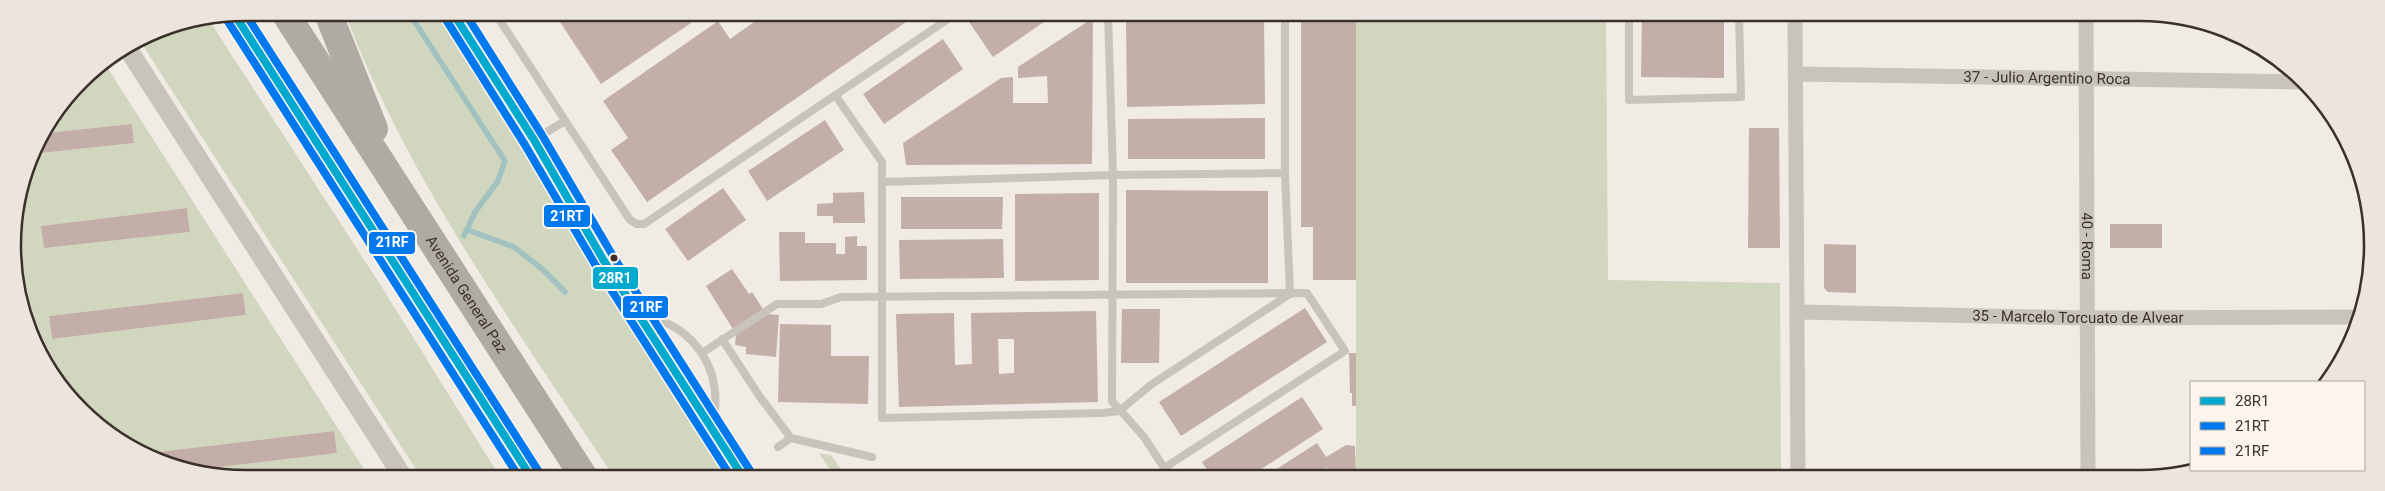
<svg xmlns="http://www.w3.org/2000/svg" width="2385" height="491" viewBox="0 0 2385 491" font-family="Roboto,sans-serif">
<style>
.green{fill:#d1d6bf;fill-rule:evenodd}
.lines{fill:none;stroke-linecap:round;stroke-linejoin:round}
.stream{stroke:#a1c2c1;stroke-width:5.5}
.building{fill:#c3afa7;fill-rule:evenodd}
.service{stroke:#c9c3be;stroke-width:8}
.minor{stroke:#c9c3be;stroke-width:15}
.tertiary{stroke:#c9c3be;stroke-width:19}
.motorway{stroke:#afaaa4;stroke-width:28}
.bus-1-casing{stroke:#fbf5ee;stroke-width:11}
.bus-2-casing{stroke:#fbf5ee;stroke-width:11}
.bus-3-casing{stroke:#fbf5ee;stroke-width:11}
.bus-1{stroke:#00a9ce;stroke-width:8}
.bus-2{stroke:#0079ef;stroke-width:8}
.bus-3{stroke:#0079ef;stroke-width:8}
.bus-dot{fill:#3b302b;stroke:#fbf5ee;stroke-width:2}
.labels{text-anchor:middle;stroke-width:4;stroke-linejoin:round;paint-order:stroke}
.street-label{font-size:15px;fill:#3b302b;stroke:#fbf5ee}
.rim{fill:none;stroke:#3b302b;stroke-width:2.5}
.line-badge{stroke:#fbf5ee;stroke-width:2}
.badge-label{font-size:14px;text-anchor:middle;font-weight:bold;fill:#fff}
</style>
<rect width="100%" height="100%" fill="#f0ebe5"/>
<path class="green" d="M345,13H437L735,477H614C517,329 407,179 345,13Z
M1356,14H1606L1608,280L1780,283L1781,478L1356,477Z
M209,20L383,289L500,477H421L140,41L157,30Z
M105,64L369,477H215L195,470L336,453L334,431L142,454L70,399L25,321L13,231L32,154L134,143L132,124L46,133L81,81ZM187,208L190,232L44,247L42,226ZM243,293L246,315L52,339L49,316Z
M819,453L831,455L846,477H835Z"/>
<g class="lines">
<path class="stream" d="M409,13L505,161L498,181L475,212L464,236
M468,230L514,247L541,268L565,292"/>
</g>
<path class="building" d="M554,13H684L691,23L601,84Z
M767,13H919L647,202L611,150L628,138L603,101L718,21L730,39Z
M976,13H1057L993,57L967,19Z
M1203,13L1231,14V20H1264L1265,104L1127,107L1126,22L1203,20Z
M1301,14H1356V280H1313V227H1301Z
M1642,14H1724V78L1641,77Z
M1093,18L1092,164L906,165L903,143L1001,78L1013,77V103H1048L1047,76L1018,78V67Z
M943,39L963,69L884,124L863,94Z
M1265,118V159H1128V119Z
M825,120L844,150L767,201L748,171Z
M132,124L134,143L32,154L46,133Z
M1749,128H1779L1780,248H1748Z
M723,188L746,220L688,261L665,229Z
M1126,190L1268,191V283H1126Z
M864,192L865,223H833V216H817V204L833,203V193Z
M1099,193V280L1015,281V194Z
M901,197H1003L1002,229H901Z
M187,208L190,232L44,248L41,226Z
M2110,224H2162V248H2110Z
M779,232H805V243H836V254H845V237L857,236V246H867V280L780,281Z
M1003,239L1004,278L900,279L899,240Z
M1824,244L1856,245V293L1828,292L1824,288Z
M732,269L749,294L752,292L766,314L779,315L776,357L746,354V347L735,345L736,334L706,286Z
M243,293L246,315L52,339L49,316Z
M1305,308L1327,342L1181,436L1159,402Z
M1122,309H1160L1159,363H1121Z
M1096,311L1098,402L899,407L896,314L954,313L955,365L972,364L971,313ZM998,339H1014V373L999,374Z
M780,324L831,325V356H869L868,404L778,402Z
M1349,353H1356V406H1352V393H1350Z
M1302,397L1323,429L1249,477H1212L1202,462Z
M334,431L337,453L195,470L142,454Z
M1317,443L1326,457L1346,445L1355,446L1356,477H1332L1327,468L1312,477H1264Z"/>
<g class="lines">
<path class="service" d="M495,13L630,220L637,224H644L957,13
M1108,13L1113,175L1112,401L1144,437L1170,477
M1285,14V173L1290,294
M1629,14V100L1741,97L1739,14
M462,27L486,13
M835,95L882,162V418L1103,413L1119,411L1152,384L1290,294
M535,139L565,121
M882,182L1113,175L1285,173
M643,315C696,327 724,370 713,424
M722,339L760,397L791,438
M702,353L777,304H821L841,297L1307,293L1345,351L1164,468
M778,447L791,438L872,457"/>
<g class="minor">
<path d="M1795,14L1798,478"/>
<path id="s1" d="M2086,14L2088,478"/>
<path id="s2" d="M1795,74L2300,82"/>
<path id="s3" d="M1798,312L2088,318L2358,317"/>
</g>
<path class="tertiary" d="M453,13L534,140L604,261L743,477
M128,49L403,477"/>
<g class="motorway">
<path id="s4" d="M285,13L584,477"/>
<path d="M328,13L374,129"/>
<path d="M235,15L531,477"/>
</g>
<g class="bus-1-casing">
<path id="bus-1" d="M453,13L534,140L604,261L743,477
M235,15L531,477"/>
</g>
<g class="bus-2-casing">
<path id="bus-2" d="M445,18L525,145L596,266L731,477
M227,20L519,477"/>
</g>
<g class="bus-3-casing">
<path id="bus-3" d="M245,13L539,472
M465,13L542,135L613,256L751,472"/>
</g>
<use href="#bus-1" class="bus-1"/>
<use href="#bus-2" class="bus-2"/>
<use href="#bus-3" class="bus-3"/>
</g>
<circle class="bus-dot" cx="614" cy="258" r="4.5"/>
<g class="labels">
<g class="street-label">
<text dy="5" stroke="none"><textPath href="#s2" startOffset="252">37 - Julio Argentino Roca</textPath></text>
<text dy="5" stroke="none"><textPath href="#s1" startOffset="232">40 - Roma</textPath></text>
<text dy="5" stroke="none"><textPath href="#s4" startOffset="335">Avenida General Paz</textPath></text>
<text dy="5" stroke="none"><textPath href="#s3" startOffset="280">35 - Marcelo Torcuato de Alvear</textPath></text>
</g>
</g>
<path d="M0 0H2385V491H0ZM245 21H2140A224 224 0 0 1 2364 245V246A224 224 0 0 1 2140 470H245A224 224 0 0 1 21 246V245A224 224 0 0 1 245 21Z" fill="#ece5de" fill-rule="evenodd"/>
<path class="rim" d="M245 21H2140A224 224 0 0 1 2364 245V246A224 224 0 0 1 2140 470H245A224 224 0 0 1 21 246V245A224 224 0 0 1 245 21Z"/>
<g class="line-badge">
<rect x="543" y="204" width="48" height="24" rx="5" fill="#0079ef"/>
<rect x="368" y="231" width="48" height="24" rx="5" fill="#0079ef"/>
<rect x="592" y="266" width="47" height="24" rx="5" fill="#00a9ce"/>
<rect x="622" y="295" width="47" height="24" rx="5" fill="#0079ef"/>
</g>
<g class="badge-label">
<text x="567" y="221">21RT</text>
<text x="392" y="247">21RF</text>
<text x="615" y="283">28R1</text>
<text x="646" y="312">21RF</text>
</g>
<rect x="2190" y="381" width="175" height="90" fill="#fbf5ee" stroke="#aea6a0"/>
<rect x="2200" y="397" width="25" height="8" fill="#00a9ce" stroke="#aea6a0"/>
<text x="2235" y="406" font-size="15" fill="#3b302b">28R1</text>
<rect x="2200" y="422" width="25" height="8" fill="#0079ef" stroke="#aea6a0"/>
<text x="2235" y="431" font-size="15" fill="#3b302b">21RT</text>
<rect x="2200" y="447" width="25" height="8" fill="#0079ef" stroke="#aea6a0"/>
<text x="2235" y="456" font-size="15" fill="#3b302b">21RF</text>
</svg>
